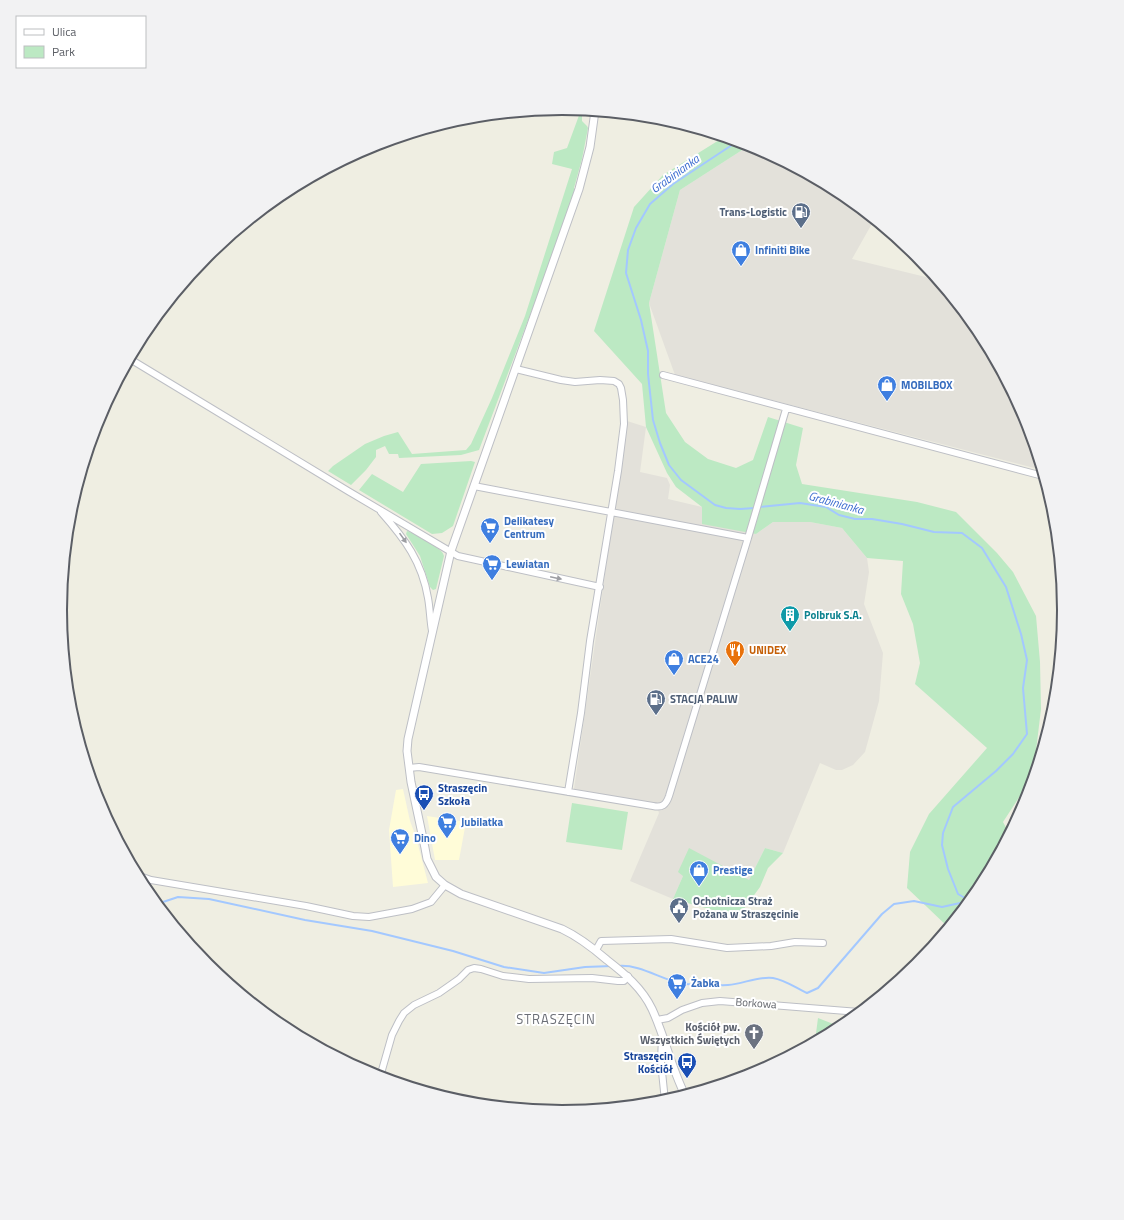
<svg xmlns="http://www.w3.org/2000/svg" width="1124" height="1220" viewBox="0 0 1124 1220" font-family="'Titillium Web',sans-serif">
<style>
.commercial{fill:#fffcd8}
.industrial{fill:#e3e1da}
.green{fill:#bce9c3}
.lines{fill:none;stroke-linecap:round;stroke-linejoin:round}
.stream{stroke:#a3c8ff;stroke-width:2}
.minor-casing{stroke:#bdbfc5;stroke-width:8}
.tertiary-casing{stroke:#bdbfc5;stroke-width:9}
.minor{stroke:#fff;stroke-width:6}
.tertiary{stroke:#fff;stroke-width:7}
.oneway{fill:#9d9ea3}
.labels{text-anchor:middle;stroke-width:4;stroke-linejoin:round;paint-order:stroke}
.service-label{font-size:11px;font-weight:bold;fill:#4e5e75;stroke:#fff;text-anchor:start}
.shop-label{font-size:11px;font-weight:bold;fill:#366cbe;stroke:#fff;text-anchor:start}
.culture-label{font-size:11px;font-weight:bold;fill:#0d838f;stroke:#fff;text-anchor:start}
.food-label{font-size:11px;font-weight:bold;fill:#c56008;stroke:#fff;text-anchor:start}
.transit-label{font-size:11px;font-weight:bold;fill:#164399;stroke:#fff;text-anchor:start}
.street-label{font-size:11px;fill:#5b5e65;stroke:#fff}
.worship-label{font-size:11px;font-weight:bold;fill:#5b616d;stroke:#fff;text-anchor:end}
.water-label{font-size:12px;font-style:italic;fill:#396acf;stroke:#fff}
.quarter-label{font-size:13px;letter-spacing:1px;fill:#6c6f77;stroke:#fff}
.rim{fill:none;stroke:#5b5e65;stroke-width:2}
</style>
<rect width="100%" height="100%" fill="#efeee2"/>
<path class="commercial" d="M403,789L410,821L416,837L428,883L393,887L389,830L396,790Z
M427,816L466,822L459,860H435Z"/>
<path class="industrial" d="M750,145L841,193L874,220L852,259L938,280L980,331L1026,418L1042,470L675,375L649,303L680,190Z
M627,421L646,427L640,472L667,478L670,485L668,499L702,507L756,534L773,522H810L842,528L867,558L869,572L864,604L883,653L879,701L865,752L853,765L842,770H836L820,763L783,853L765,848L749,880L683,876L673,899L630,881L659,813L656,804L574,789Z"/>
<path class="green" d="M581,110H582V121L587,126L588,128L582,159L574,188L575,189L541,286L479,450L461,455L399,458L398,454H389L385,446L376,450V457L366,470L351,485L328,471L333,466L365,444L384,436L398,432L412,454L466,450L471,444L492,398L525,316L572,169L552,164L554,152L567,148Z
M724,137L750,145L680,190L649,303L666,413L685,442L708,459L736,468L753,460L768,417L803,428L796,465L802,484L917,502L956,512L997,553L1013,572L1036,616L1040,662L1041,709L1033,776L1003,822L1009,833L979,889L948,927L907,888L910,852L929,814L987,748L915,684L920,663L913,624L901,594L903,561L867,558L842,528L810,522H773L756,534L702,524V507L676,487L667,473L646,427L642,384L594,331L634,207L663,175Z
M471,461L475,462L453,526L442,533L432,534L359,490L372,474L403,492L421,464Z
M407,531C413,532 436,546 441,551C443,553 443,553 444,556L436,589L433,590L430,587L420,556L406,534Z
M572,803L628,812L622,850L566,842Z
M689,848L749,880L765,848L783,853L768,868L760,887L738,917L673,899L683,876L678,872Z
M818,1018L841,1027L815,1041Z"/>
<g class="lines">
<path class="stream" d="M738,141L673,184L650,204L636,228L628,250L626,273L641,320L648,351V374L653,420L660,443L669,465L681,480L715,505L726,508L740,509L755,508
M759,507L800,503L826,507L839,515L855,519H872L902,524L934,532L962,533L982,548L1006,587L1021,634L1027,660L1023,688L1027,734L1013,754L996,771L953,807L943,833L942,845L948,869L958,894L970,901
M157,904L178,897L209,899L305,920L372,931L453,951L504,967L544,973L585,967L612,966
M618,966C642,964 662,981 685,984C699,985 714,986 728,985C743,984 758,976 773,978C785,980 796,988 807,993L818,988L882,914L894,904L914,901L942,907L969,901"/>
<g class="minor-casing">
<path id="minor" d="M130,359L348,491L458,556L600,587
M516,369L561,380L575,382L600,380L614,381L619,384L621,388L623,400L624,424L618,471L590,641L581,713L568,792
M663,375L1043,476
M474,486L748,538L786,409
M381,512C405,539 422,562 428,598C430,609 430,620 432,631
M409,768L419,767L653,806C662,808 666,805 669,796L748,538
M137,875L151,880L306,906L353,916L369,917L412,909L431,902L445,885
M596,950L601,941L671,939L727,948L771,946L795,942L823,943
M657,1020L668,1018L682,1010L702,1003L720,1001L859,1012
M662,1036L661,1062L665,1101
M380,1077L392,1035L399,1021L404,1013L414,1005L439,993L459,979L468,970L474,968L481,969L503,976L529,979L592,978L618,981H624L628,976"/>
</g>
<g class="tertiary-casing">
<path id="tertiary" d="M595,111L590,147L579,189L451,551L418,695L408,739L407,751L411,782L425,848L427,859L436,877L445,885L461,894L562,929C579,937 593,948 607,960C625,974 642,988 652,1009C665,1037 671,1067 685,1095"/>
</g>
<use href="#minor" class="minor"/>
<use href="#tertiary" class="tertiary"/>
</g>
<defs><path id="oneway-solid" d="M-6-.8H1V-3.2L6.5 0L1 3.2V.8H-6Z"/></defs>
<g class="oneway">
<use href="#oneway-solid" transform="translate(403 538) rotate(55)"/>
<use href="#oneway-solid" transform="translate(556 578) rotate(12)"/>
</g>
<defs>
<g id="fuel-pin" transform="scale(1)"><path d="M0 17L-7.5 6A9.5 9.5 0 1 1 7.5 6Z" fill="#5c6f8a" stroke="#fff"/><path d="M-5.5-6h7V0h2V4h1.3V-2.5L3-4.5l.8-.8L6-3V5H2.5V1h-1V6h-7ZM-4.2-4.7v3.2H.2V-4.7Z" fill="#fff"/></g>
<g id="shop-pin" transform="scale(1)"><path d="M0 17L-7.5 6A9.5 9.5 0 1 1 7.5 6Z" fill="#3f7fe0" stroke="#fff"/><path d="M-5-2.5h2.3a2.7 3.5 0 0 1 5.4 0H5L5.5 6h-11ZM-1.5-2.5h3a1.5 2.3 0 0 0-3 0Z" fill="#fff"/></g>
<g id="supermarket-pin" transform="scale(1)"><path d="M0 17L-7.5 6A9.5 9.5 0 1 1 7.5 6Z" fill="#3f7fe0" stroke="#fff"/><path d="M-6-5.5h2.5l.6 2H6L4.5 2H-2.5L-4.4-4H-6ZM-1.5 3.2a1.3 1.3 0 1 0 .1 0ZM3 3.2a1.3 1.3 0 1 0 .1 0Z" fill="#fff"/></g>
<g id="building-pin" transform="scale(1)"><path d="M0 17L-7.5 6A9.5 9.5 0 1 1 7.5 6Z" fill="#0f9aa8" stroke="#fff"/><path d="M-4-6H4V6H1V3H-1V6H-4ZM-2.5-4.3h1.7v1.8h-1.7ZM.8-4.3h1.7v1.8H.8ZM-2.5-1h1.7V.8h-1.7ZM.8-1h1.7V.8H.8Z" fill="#fff"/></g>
<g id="restaurant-pin" transform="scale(1)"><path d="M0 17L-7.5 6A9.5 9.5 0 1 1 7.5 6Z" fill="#e8710a" stroke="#fff"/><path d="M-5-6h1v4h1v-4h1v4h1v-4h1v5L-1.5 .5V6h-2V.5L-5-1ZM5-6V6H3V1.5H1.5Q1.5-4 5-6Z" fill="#fff"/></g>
<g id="bus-pin" transform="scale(1)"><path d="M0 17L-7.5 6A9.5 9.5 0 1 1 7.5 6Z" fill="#1a4fb4" stroke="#fff"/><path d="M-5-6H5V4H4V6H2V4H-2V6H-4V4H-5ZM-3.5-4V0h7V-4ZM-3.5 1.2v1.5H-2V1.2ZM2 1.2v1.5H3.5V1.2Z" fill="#fff"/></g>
<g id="civic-pin" transform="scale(1)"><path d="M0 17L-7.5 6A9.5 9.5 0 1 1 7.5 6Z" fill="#5c6f8a" stroke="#fff"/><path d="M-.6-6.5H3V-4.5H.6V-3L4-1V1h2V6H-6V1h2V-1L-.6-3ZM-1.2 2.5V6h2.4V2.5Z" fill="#fff"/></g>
<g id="church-pin" transform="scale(1)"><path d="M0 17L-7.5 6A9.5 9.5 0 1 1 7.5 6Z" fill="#6b7280" stroke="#fff"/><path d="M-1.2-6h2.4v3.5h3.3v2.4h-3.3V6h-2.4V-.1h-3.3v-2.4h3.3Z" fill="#fff"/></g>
</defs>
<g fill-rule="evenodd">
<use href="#fuel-pin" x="801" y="212"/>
<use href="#shop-pin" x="741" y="250"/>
<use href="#shop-pin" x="887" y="385"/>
<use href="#supermarket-pin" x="490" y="527"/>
<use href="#supermarket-pin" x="492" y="564"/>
<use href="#building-pin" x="790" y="615"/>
<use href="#restaurant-pin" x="735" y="650"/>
<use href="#shop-pin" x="674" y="659"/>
<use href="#fuel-pin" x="656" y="699"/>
<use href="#bus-pin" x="424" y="794"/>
<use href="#supermarket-pin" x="447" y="822"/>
<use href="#supermarket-pin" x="400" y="838"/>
<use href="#shop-pin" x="699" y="870"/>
<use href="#civic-pin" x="679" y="907"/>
<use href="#supermarket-pin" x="677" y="983"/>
<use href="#church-pin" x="754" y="1033"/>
<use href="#bus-pin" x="687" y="1062"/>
</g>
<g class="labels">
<g class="service-label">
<text x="787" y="216" text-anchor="end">Trans-Logistic</text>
<text x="670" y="703">STACJA PALIW</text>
<text x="693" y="905">Ochotnicza Straż<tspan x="693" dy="13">Pożana w Straszęcinie</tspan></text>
</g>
<g class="shop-label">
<text x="755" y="254">Infiniti Bike</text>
<text x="901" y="389">MOBILBOX</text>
<text x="504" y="525">Delikatesy<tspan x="504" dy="13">Centrum</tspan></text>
<text x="506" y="568">Lewiatan</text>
<text x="688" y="663">ACE24</text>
<text x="461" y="826">Jubilatka</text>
<text x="414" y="842">Dino</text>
<text x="713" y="874">Prestige</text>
<text x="691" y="987">Żabka</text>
</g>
<g class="culture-label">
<text x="804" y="619">Polbruk S.A.</text>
</g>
<g class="food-label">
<text x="749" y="654">UNIDEX</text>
</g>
<g class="transit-label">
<text x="438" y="792">Straszęcin<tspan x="438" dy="13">Szkoła</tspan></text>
<text x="673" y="1060" text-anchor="end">Straszęcin<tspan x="673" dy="13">Kościół</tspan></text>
</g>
<g class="street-label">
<text transform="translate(756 1003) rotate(4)" y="4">Borkowa</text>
</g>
<g class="worship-label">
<text x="740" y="1031">Kościół pw.<tspan x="740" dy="13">Wszystkich Świętych</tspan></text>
</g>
<g class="water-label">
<text transform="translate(675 174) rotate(-36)" y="4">Grabinianka</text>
<text transform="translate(836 503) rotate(15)" y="4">Grabinianka</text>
</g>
<g class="quarter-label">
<text x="556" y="1024">STRASZĘCIN</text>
</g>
</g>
<path d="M0 0H1124V1220H0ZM67 610a495 495 0 1 1 990 0a495 495 0 1 1-990 0Z" fill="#f2f2f3" fill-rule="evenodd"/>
<path class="rim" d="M67 610a495 495 0 1 1 990 0a495 495 0 1 1-990 0Z"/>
<rect x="16" y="16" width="130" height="52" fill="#ffffff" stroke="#bdbfc1"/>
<rect x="24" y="29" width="20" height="6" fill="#ffffff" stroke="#bdbfc1"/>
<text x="52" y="36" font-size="12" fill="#5b5e65">Ulica</text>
<rect x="24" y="46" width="20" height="12" fill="#bce9c3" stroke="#bdbfc1"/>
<text x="52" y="56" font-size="12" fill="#5b5e65">Park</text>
</svg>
